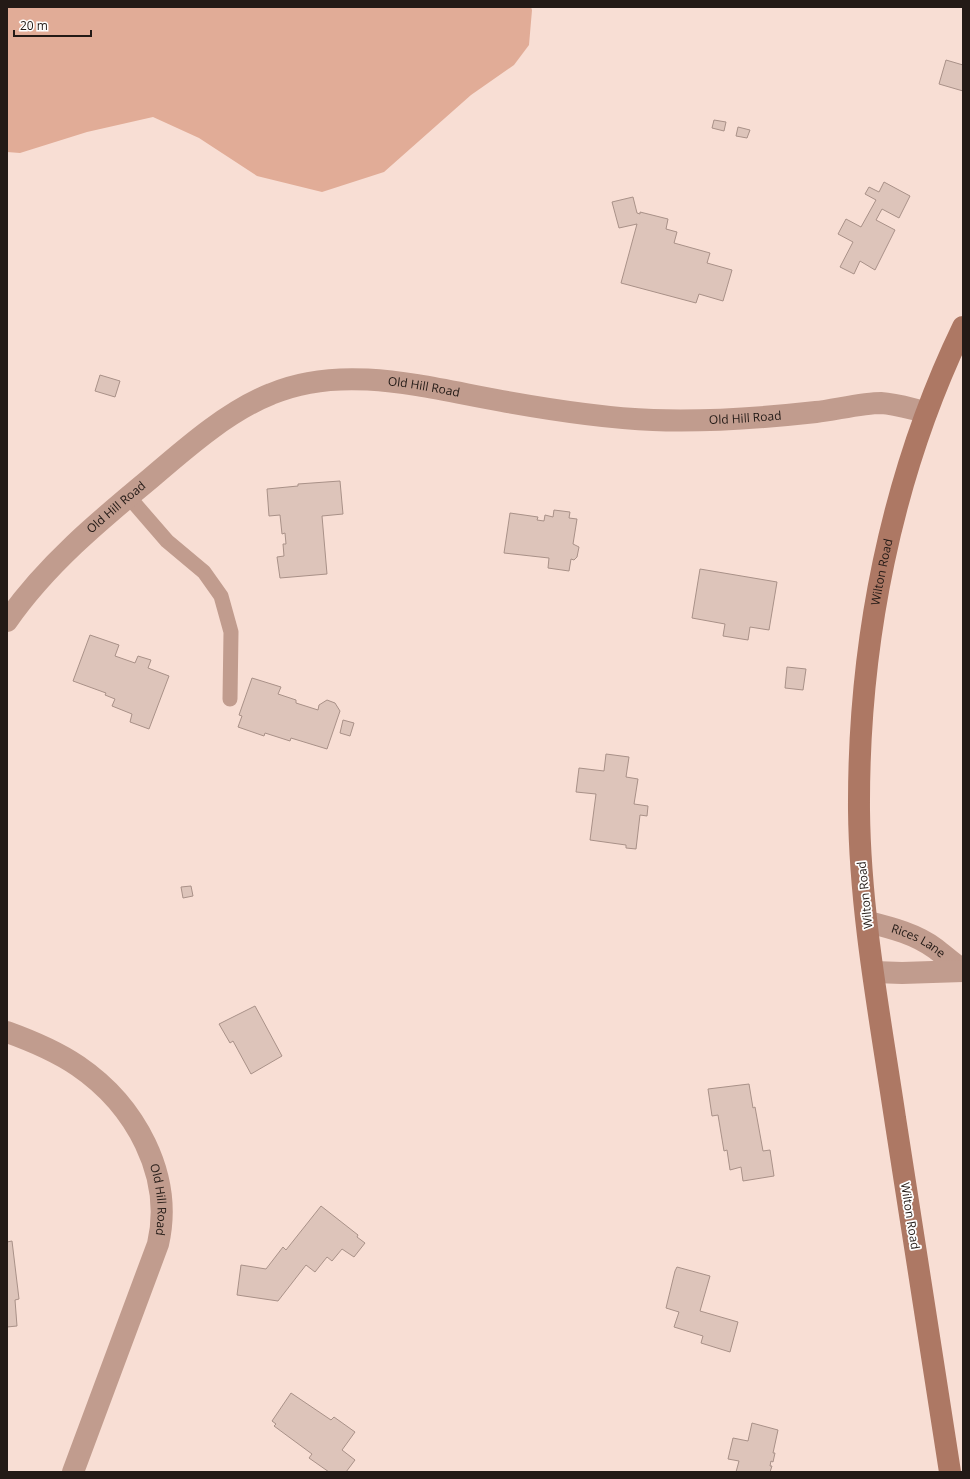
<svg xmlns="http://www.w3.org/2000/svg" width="970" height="1479" viewBox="0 0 970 1479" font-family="'Open Sans',sans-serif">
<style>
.green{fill:#e1ac97}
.building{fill:#ddc4ba;stroke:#a99188}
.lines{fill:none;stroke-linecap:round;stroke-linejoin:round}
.service{stroke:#c19c8e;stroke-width:15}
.minor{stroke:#c19c8e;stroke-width:22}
.secondary{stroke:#ad7864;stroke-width:22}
.labels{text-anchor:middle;stroke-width:3.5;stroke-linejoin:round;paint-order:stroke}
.street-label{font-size:12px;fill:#231a16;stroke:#fff}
</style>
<rect width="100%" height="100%" fill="#f8ded4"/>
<path class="green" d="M7,7H531L532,10L529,45L514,65L471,95L384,172L322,192L257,176L199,138L153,117L87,132L20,153L7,152Z"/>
<path class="building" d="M946,60L963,65V91L939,84Z
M714,120L726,122L724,131L712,128Z
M738,127L750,130L747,138L736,136Z
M884,182L910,196L899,218L882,209L876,220L895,230L875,270L860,261L854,274L840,267L853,242L838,234L846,219L861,227L876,200L865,194L869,187L879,192Z
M633,197L637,213L640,214V212L668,219L666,229L677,232L674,243L710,253L707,263L732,270L723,301L699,294L696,303L621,283L637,224L619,228L612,202Z
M100,375L120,381L115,397L95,391Z
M340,481L343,514L322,516L327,574L280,578L277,557L284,556L283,544H286L285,533L282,534L280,515L269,516L267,489L298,486V484Z
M554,510L570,512L569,518L577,519L573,544L579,547L577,557L574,560L571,559L569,571L548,568L549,558L504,553L510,513L538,517L537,520L544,521L545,515L553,517Z
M700,569L777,582L769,630L750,627L748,640L723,636L725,624L692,618Z
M90,635L119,645L115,656L135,663L138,656L151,660L148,668L169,676L149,729L130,722L132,714L112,706L115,699L105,695L106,693L73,681Z
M787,667L806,669L803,690L785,688Z
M252,678L281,687L278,694L296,700V703L318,710L319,705L327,700L335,703L340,711L327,749L291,738L290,741L265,733L264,736L238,727L242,716L239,715Z
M343,720L354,723L350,736L340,733Z
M606,754L629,757L626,777L638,779L634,804L648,806L647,816L640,815L636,849L626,848V845L590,840L596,794L576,792L579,768L604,771Z
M191,886L193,896L183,898L181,887Z
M255,1006L282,1056L251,1074L233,1041L230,1043L219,1024Z
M749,1084L753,1108L755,1107L763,1151L770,1150L774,1176L743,1181L741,1167L730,1170L727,1150L724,1151L718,1115L712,1116L708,1089Z
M321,1206L358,1235L357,1237L365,1243L354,1257L342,1249L332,1261L327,1257L315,1272L306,1265L278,1301L237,1295L241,1265L266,1269L283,1247L286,1250Z
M12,1241L19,1299L15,1300L17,1326L7,1327V1242Z
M677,1267L710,1276L700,1311L738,1322L730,1352L701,1343L703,1336L674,1327L679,1312L666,1308L675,1271Z
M291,1393L331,1420L334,1417L355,1432L342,1450L355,1460L346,1472H329L309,1458L312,1454L274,1426L276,1424L272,1421Z
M752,1423L778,1430L773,1453H775L773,1462L771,1461L770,1466H772L770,1472H736L739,1461L728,1459L733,1438L748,1441Z"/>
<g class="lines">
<path class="service" d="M128,496L167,541L204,572L221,596L231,632L230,699"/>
<g class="minor">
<path id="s1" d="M7,621C46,565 99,521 151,478C186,448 228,411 271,394C344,363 428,388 502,401C552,410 602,418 653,420C707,422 762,418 816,412C834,410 863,403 881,403C896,404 912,409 926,412"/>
<path id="s2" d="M868,922C892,928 916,934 936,949C945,956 954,964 963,970"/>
<path d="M874,972L902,973L963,971"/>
<path id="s3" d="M7,1032C32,1041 56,1051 78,1066C135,1105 174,1175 158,1244L73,1472"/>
</g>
<path class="secondary" id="s4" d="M950,1472C931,1354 913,1236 895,1118C880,1017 860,913 859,810C858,644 891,476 963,327"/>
</g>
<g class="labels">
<g class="street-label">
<text dy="4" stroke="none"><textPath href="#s1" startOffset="506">Old Hill Road</textPath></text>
<text dy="4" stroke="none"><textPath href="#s1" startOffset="830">Old Hill Road</textPath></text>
<text dy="4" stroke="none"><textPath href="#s1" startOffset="158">Old Hill Road</textPath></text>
<text dy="4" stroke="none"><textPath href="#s4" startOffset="908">Wilton Road</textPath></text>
<text transform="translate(865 895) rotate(-96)" y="4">Wilton Road</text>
<text dy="4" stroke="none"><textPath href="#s2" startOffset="54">Rices Lane</textPath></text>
<text dy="4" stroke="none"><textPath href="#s3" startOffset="241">Old Hill Road</textPath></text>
<text transform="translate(910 1216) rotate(81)" y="4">Wilton Road</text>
</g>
</g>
<rect width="970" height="1479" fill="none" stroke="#231a16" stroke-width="16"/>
<path d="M14 30v6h77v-6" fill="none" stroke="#231a16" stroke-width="2"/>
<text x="20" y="30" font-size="12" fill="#231a16" stroke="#ffffff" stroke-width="3" paint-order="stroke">20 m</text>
</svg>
